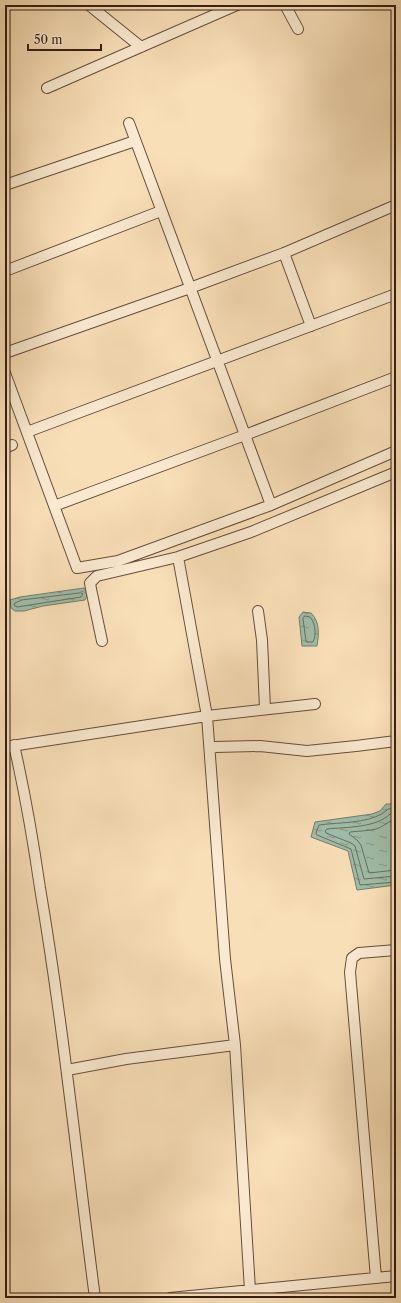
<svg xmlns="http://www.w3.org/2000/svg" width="401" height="1303" viewBox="0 0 401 1303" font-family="'Libre Caslon Text',serif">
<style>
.water{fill:url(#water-ripples);stroke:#747d6d}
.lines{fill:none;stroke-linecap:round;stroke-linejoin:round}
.shore{stroke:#6a6e5e;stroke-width:1}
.minor-casing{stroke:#654e3c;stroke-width:12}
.minor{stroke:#fbead1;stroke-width:10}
</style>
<defs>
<pattern id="water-ripples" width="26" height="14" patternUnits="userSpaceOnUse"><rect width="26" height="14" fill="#9fbda9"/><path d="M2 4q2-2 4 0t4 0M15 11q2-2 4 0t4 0" fill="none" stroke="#829988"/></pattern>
</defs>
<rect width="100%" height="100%" fill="#f9dfb8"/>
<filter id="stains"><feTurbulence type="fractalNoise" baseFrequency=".005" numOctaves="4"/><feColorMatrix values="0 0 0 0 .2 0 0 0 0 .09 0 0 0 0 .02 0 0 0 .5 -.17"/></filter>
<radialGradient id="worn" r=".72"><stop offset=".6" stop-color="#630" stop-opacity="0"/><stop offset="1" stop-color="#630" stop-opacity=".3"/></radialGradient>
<path class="water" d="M84,588L88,593L85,600L43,606L24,611H15L11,608L10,600L20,597Z
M303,612L311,613C320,622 319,634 317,646H302L299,617Z
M386,804H396V885L357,890L348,851L311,837L315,822L372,814L380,811Z"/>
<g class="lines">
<path class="shore" d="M81,593L83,594L81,597L17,607L14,605L15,603L22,600Z
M305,616L310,617C315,622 317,635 313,642H307L306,641L303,619Z
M396,808L388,809C373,824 340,822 319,825L316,833L317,835L351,849L360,885L396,882
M396,813L390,814C376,828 346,827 327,829L325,831L326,833L351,843L355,846L364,879L396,876
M396,819C390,820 383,827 376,829C368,831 359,831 350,832L349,834L357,840L361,845L369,873L396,870"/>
<g class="minor-casing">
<path id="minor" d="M89,5L141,47
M285,5L298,29
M47,88L237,5
M129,123L271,505
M5,185L135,141
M284,253L311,326
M5,271L161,211
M5,353L190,288L284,253L396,205
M5,373L77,568L118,561L271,505L396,451
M27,432L396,294
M5,448L12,445
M54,506L245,435L396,377
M178,557L207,716L315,704
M258,611L262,640L265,709
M102,641L91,589L90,583L97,576L178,557L251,532L396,472
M14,745C25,793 33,840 40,888C63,1024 77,1161 95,1298
M5,747L207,716L225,959L235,1045L250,1290
M210,749L215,747L260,746L307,751L356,746L396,741
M67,1070L126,1059L235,1045
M376,1278L350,972L352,958L359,953L396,950
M170,1298L396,1276"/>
</g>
<use href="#minor" class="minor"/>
</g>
<rect width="401" height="1303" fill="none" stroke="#f9dfb8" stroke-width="20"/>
<rect x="6" y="6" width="389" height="1291" fill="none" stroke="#341e12" stroke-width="2"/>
<rect x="10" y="10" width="381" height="1283" fill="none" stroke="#341e12"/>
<path d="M28 44v6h73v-6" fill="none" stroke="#341e12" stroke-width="2"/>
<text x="34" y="44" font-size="12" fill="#341e12" stroke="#fbead1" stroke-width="3" paint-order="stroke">50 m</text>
<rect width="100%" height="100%" filter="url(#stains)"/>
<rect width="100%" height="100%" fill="url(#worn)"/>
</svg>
